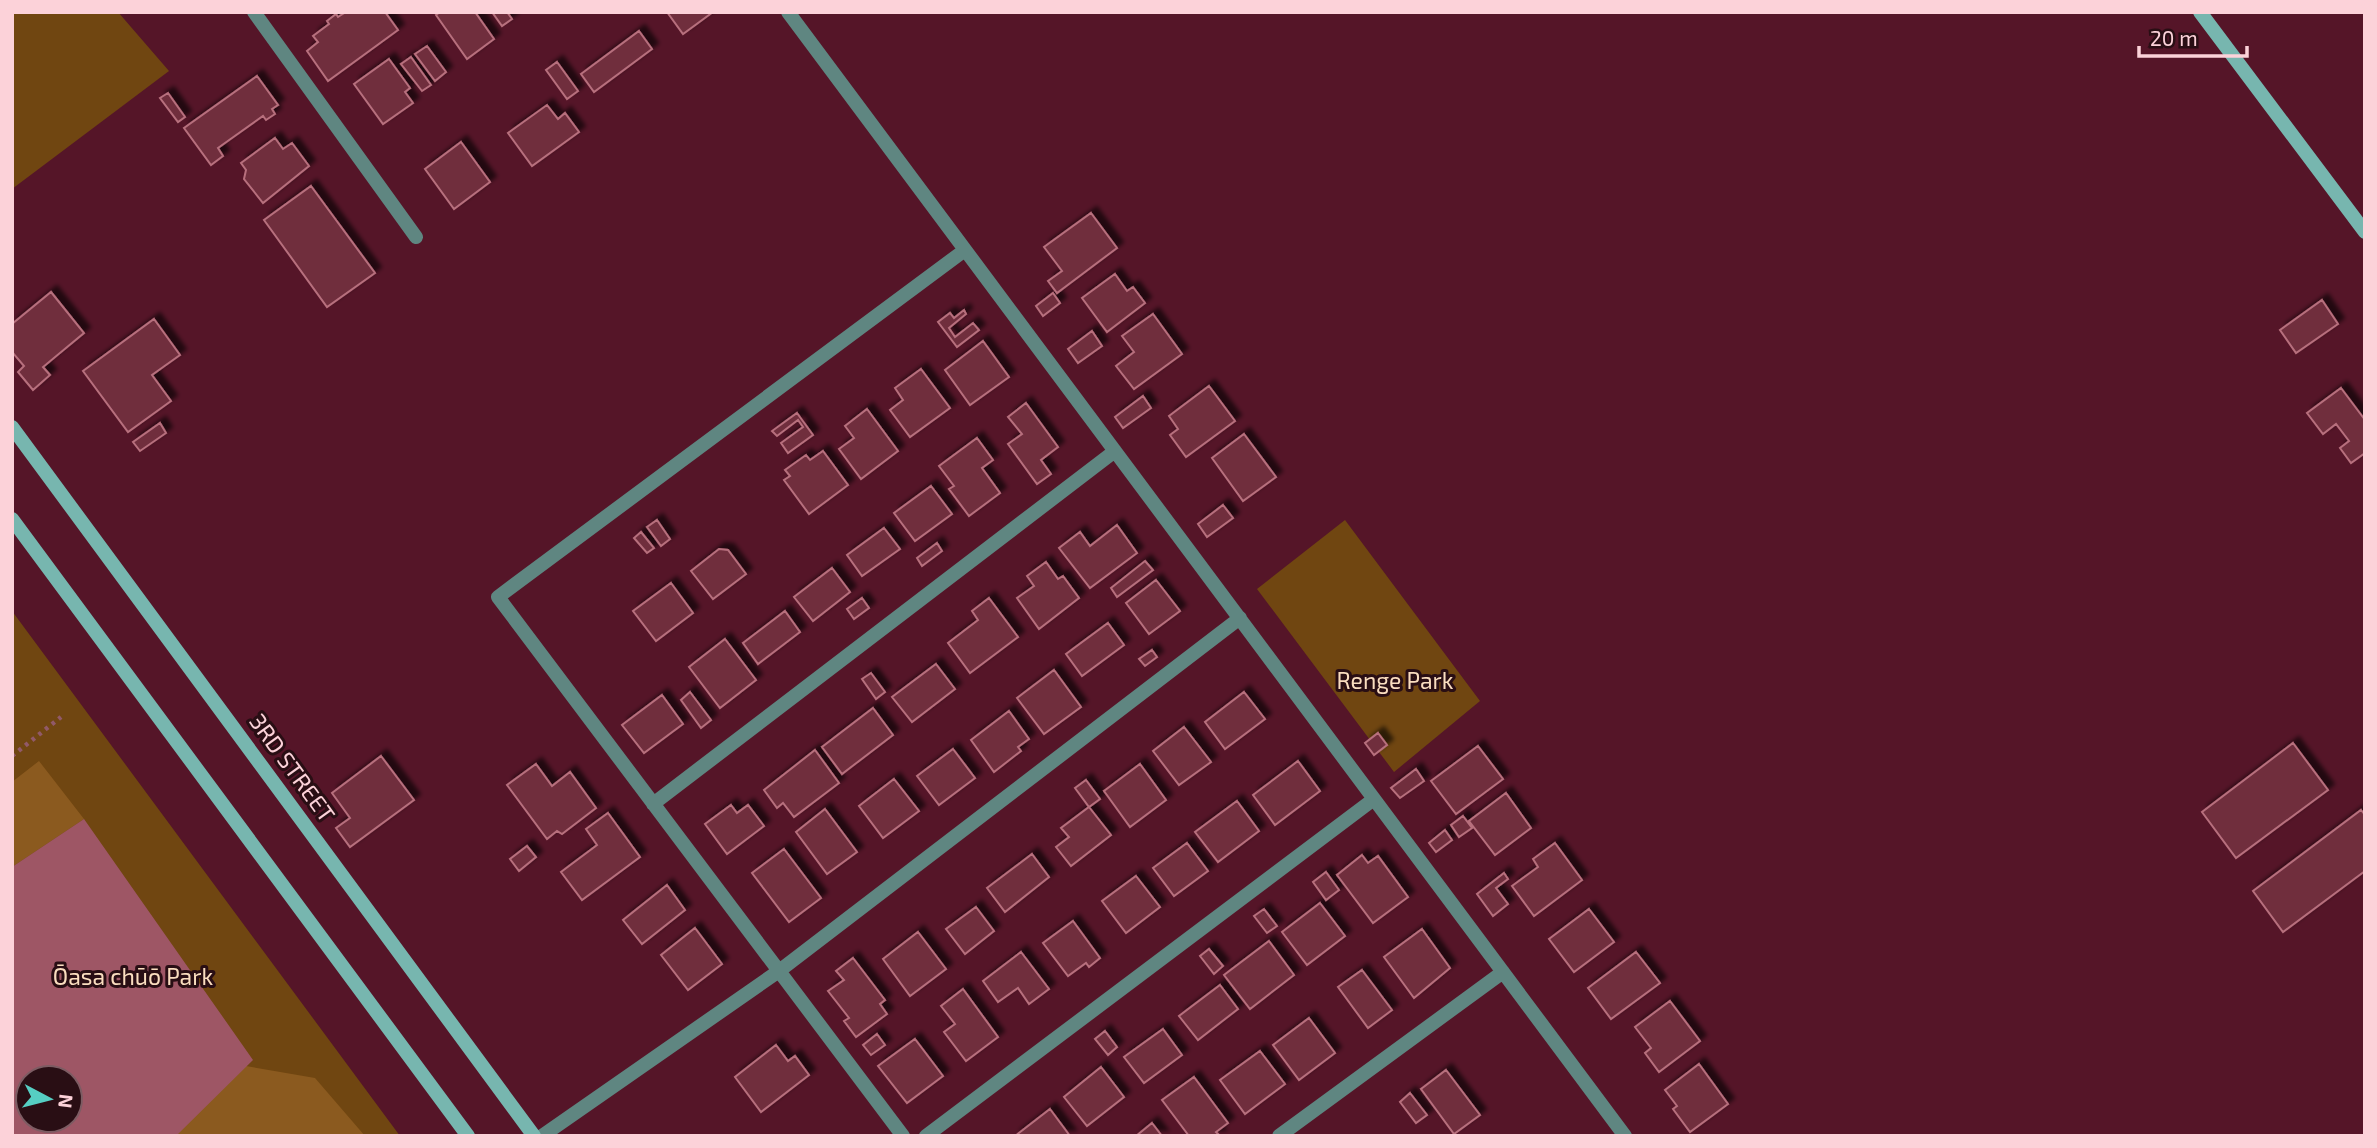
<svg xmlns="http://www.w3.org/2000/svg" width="2377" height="1148" viewBox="0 0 2377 1148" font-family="'Exo 2',sans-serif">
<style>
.green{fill:#704611;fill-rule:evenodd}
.forest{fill:#8b5a1f}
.water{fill:#9e5665;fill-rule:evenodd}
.building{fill:#6f2e3e;stroke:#b76f7d;stroke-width:2;filter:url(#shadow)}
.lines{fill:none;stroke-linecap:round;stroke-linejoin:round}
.path{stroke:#915968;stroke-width:4.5;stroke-dasharray:3.5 5;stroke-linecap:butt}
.street{stroke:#5f8681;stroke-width:14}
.secondary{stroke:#77b6af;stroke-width:14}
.labels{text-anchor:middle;stroke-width:6;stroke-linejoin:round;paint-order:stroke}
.park-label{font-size:23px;fill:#faddbf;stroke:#290e14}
.street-label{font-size:23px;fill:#fcd2d9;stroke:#290e14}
</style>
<defs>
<filter id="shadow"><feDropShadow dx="6" dy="-6" stdDeviation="2" flood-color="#0009"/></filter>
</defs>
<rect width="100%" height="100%" fill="#551528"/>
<path class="green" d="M12,12H118L169,71L12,189Z
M1345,520L1480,701L1394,772L1257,589Z
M12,611L400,1136H12ZM28,1078H70V1120H28Z"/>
<path class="forest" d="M39,761L84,819L12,867V782Z
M246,1066L315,1078L365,1136H174Z"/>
<path class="water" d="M84,819L253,1060L176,1136H12V867ZM28,1078H70V1120H28Z"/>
<path class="building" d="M346,12H385L398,30L328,81L307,51L318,42L313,36L329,24L327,21L336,14L338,17Z
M440,12H475L494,39L467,59L436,15Z
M492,12H507L512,19L502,26Z
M667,12H713L683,34Z
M639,31L652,49L594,92L581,74Z
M427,46L446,72L435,81L415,54Z
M411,57L431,85L422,91L401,64Z
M389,59L410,88L405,92L413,103L383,124L354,84Z
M557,62L578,91L567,99L546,70Z
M257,76L278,105L272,109L275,114L266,120L263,116L218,148L223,156L211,165L184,128Z
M168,93L185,117L178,122L160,98Z
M547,105L558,119L565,113L579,132L532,166L508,133Z
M275,138L283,149L292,143L309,166L263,203L244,179L246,170L241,163Z
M461,142L490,182L454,209L425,169Z
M311,186L375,273L327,307L264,220Z
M1091,213L1117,248L1057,293L1048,281L1062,271L1044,247Z
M1115,274L1127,291L1133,287L1145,303L1107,332L1082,298Z
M51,292L84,333L43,367L50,375L33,390L18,372L24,366L12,352V324Z
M1053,293L1060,303L1043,316L1036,306Z
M2322,300L2338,324L2296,353L2280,330Z
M964,310L966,314L949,328L955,337L973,323L979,330L957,347L938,322L950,313L954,318Z
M1153,314L1182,354L1134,389L1116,366L1134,352L1122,336Z
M154,319L180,355L152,375L171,401L128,432L83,371Z
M1092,331L1102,346L1078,363L1068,349Z
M983,341L1009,377L970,405L945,370Z
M921,369L950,408L910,437L890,410L903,400L895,388Z
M1209,386L1235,421L1186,457L1170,435L1178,429L1169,416Z
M2341,388L2365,420V453L2351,463L2340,448L2349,441L2336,424L2323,434L2307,413Z
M1143,396L1151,408L1123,428L1115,417Z
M1026,403L1058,447L1041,460L1051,474L1037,484L1008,444L1022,434L1008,417Z
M867,409L898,451L861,479L839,449L854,438L845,426Z
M797,413L813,435L788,453L781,443L803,427L798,420L777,436L772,431Z
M160,423L166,433L140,451L133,442Z
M1244,434L1276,477L1243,501L1212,458Z
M977,438L993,460L982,468L1000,493L969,516L949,489L954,486L939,466Z
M823,451L848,485L809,514L784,480L790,476L785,470L806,455L810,460Z
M931,486L952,514L915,541L894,513Z
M1223,505L1233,518L1207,537L1198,524Z
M657,520L670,539L661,546L647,527Z
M1117,525L1137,553L1090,588L1059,548L1080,532L1090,546Z
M884,528L900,549L862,576L847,555Z
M641,532L654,548L647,553L634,538Z
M937,543L942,551L922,566L917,558Z
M719,549L728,550L746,574L713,599L691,571Z
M1145,561L1153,570L1117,597L1111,588Z
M1046,562L1058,579L1063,576L1079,598L1039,629L1017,598L1034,586L1027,576Z
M832,568L850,592L813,621L794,597Z
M1156,580L1180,611L1149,634L1126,603Z
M671,583L693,613L656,641L633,611Z
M862,598L869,608L854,619L847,609Z
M989,598L1018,637L970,673L948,643L978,620L972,611Z
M785,611L800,632L758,664L743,643Z
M1108,623L1124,645L1082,676L1066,654Z
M725,639L756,680L720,708L689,667Z
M1152,650L1157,657L1145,666L1139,659Z
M936,664L955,689L912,722L892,697Z
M1054,670L1081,707L1044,734L1017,698Z
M871,673L885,692L876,699L862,679Z
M690,692L711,720L701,728L681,700Z
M1244,692L1265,719L1225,749L1205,722Z
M662,695L683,724L644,753L622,725Z
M873,708L893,735L842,774L822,747Z
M1009,711L1029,739L1018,747L1021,751L994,772L971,740Z
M1184,727L1211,762L1179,785L1153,751Z
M1378,733L1387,745L1374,755L1365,743Z
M2293,743L2328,790L2236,858L2202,812Z
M1478,746L1503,779L1456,814L1431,781Z
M953,749L975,778L939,805L917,776Z
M815,750L839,783L794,817L783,803L777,808L764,790Z
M381,756L414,800L350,847L336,828L350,818L332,793Z
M1298,761L1320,791L1275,825L1253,795Z
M536,764L552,786L570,772L596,808L562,834L557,831L547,839L507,785Z
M1140,764L1166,800L1130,827L1104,791Z
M1416,769L1424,781L1400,798L1391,788Z
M894,779L919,811L883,838L859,806Z
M1086,780L1100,799L1089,807L1075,788Z
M1506,793L1531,828L1495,855L1469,821Z
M1237,801L1259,831L1218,862L1195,832Z
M731,805L737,813L748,805L764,826L727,854L705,824Z
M1089,807L1111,835L1071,866L1056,847L1069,837L1061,828Z
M825,809L857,852L827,874L796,832Z
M2361,810L2365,815V871L2283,932L2253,891Z
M608,813L640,857L582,900L561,872L597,845L586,829Z
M1463,816L1472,828L1459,837L1451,825Z
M1445,830L1452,840L1436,852L1429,843Z
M1187,843L1208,871L1174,896L1153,868Z
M1555,843L1582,880L1534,916L1512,886L1538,867L1533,859Z
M527,846L536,857L519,871L510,859Z
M784,849L821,898L789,922L752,873Z
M1032,854L1049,877L1005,912L987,888Z
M1362,855L1368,863L1378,856L1408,897L1373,923L1337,875Z
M1326,872L1339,890L1326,900L1313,882Z
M1504,873L1508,879L1496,888L1508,904L1493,916L1477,894Z
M1136,876L1160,907L1126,933L1102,901Z
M667,885L685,910L642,944L623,920Z
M1320,903L1345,936L1307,965L1282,932Z
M976,907L994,931L965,954L946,929Z
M1264,909L1277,926L1267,933L1254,916Z
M1589,909L1614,942L1574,972L1549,939Z
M1073,921L1100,958L1089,967L1086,963L1068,976L1043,943Z
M695,928L722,964L688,990L661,955Z
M1422,929L1450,968L1414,998L1384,957Z
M918,932L946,969L910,996L883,959Z
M1269,941L1294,975L1250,1009L1224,975Z
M1209,949L1223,966L1214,974L1200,956Z
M1021,952L1049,989L1029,1004L1018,988L998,1002L983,981Z
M1636,952L1660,983L1611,1019L1588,988Z
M853,958L885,1000L880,1004L887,1014L856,1037L844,1021L849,1018L828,991L844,980L836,971Z
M1362,970L1392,1010L1368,1028L1338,987Z
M1220,985L1238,1009L1198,1040L1179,1016Z
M963,989L998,1037L966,1061L944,1032L955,1024L941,1006Z
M1670,1001L1700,1041L1659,1072L1645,1053L1651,1048L1635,1027Z
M1309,1018L1335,1053L1299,1080L1273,1045Z
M1163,1029L1182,1055L1144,1083L1124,1057Z
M1105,1031L1117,1047L1108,1055L1095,1039Z
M877,1034L885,1045L871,1055L863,1045Z
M915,1039L943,1076L907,1103L878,1066Z
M776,1045L788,1061L795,1056L809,1075L761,1112L735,1077Z
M1260,1051L1285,1084L1245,1114L1220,1080Z
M1699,1064L1728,1104L1690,1132L1673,1109L1677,1106L1665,1090Z
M1101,1067L1124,1097L1087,1126L1064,1097Z
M1446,1070L1480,1115L1454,1134L1421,1089Z
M1194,1077L1228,1123L1216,1132L1220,1136H1189L1162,1100Z
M1410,1093L1427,1115L1416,1123L1400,1102Z
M1050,1109L1070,1136H1015Z
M1152,1123L1162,1136H1136Z"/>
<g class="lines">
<path class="path" d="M12,756L61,717"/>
<path class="street" d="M254,12L416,237
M788,12L1625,1136
M653,804L1115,451
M542,1136L779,971L1240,618
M903,1136L498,597L965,250
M926,1136L1374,799
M1279,1136L1503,972"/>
<path class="secondary" d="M2200,12L2365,232
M12,427L534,1136
M12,519L468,1136"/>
</g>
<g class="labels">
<g class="park-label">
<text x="1395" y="689">Renge Park</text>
<text x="133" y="985">Ōasa chūō Park</text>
</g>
<g class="street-label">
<text transform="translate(292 768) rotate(54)" y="8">3RD STREET</text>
</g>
</g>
<rect width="2377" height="1148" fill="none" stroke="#fcd2d9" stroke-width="28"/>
<g transform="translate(49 1099) rotate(97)"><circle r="33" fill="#290e14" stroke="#7d5c63" stroke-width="2"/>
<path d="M0-5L12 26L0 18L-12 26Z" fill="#56cec3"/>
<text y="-10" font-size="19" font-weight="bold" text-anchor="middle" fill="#fcd2d9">N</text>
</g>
<path d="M2139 46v10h108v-10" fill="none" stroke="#fcd2d9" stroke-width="3.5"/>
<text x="2150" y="46" font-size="21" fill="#fcd2d9" stroke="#290e14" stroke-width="5" paint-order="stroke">20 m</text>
</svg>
